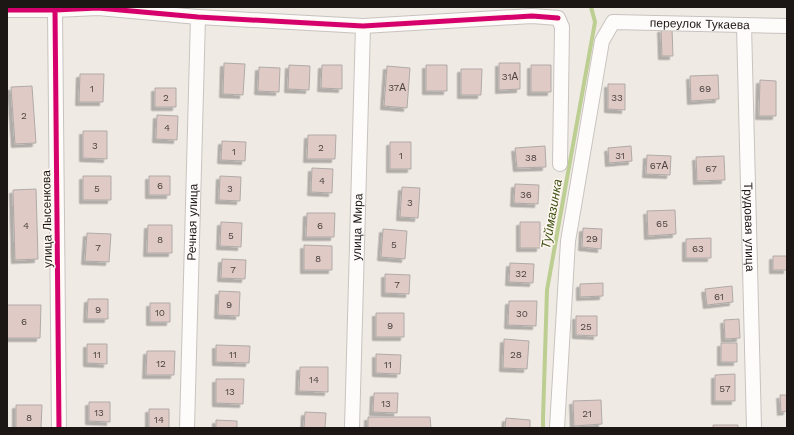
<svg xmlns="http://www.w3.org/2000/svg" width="794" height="435" viewBox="0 0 794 435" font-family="'Work Sans',sans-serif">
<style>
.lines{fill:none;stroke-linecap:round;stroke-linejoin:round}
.stream{stroke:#bcce91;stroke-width:4}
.building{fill:#dfcac6;stroke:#b0aaa7;filter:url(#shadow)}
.minor-casing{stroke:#c8c3bf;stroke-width:16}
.minor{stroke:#fdfcfb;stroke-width:14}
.cycleway-casing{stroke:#fff7f1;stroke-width:8}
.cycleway{stroke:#d6006c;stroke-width:5}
.labels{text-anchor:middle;stroke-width:3;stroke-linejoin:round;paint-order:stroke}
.number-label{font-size:10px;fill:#4d4440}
.street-label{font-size:12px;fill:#1c1714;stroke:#fff7f1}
.water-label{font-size:13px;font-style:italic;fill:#3f5114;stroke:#fff7f1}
</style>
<defs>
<filter id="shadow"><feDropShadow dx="-3.5" dy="3.5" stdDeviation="0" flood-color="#0004"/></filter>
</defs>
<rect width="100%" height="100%" fill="#f0eae4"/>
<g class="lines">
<path class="stream" d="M543,428V418L547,290L595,22L591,7"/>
</g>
<path class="building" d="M661,29H672L673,56H662Z
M224,63L245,64L243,95L223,94Z
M499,63H520V89L499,90Z
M289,65L310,66L309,90L288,89Z
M322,65H342V89L321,88Z
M426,65H447V91H426Z
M531,65H551V92H531Z
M387,66L410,68L407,108L384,106Z
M259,67L280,68L279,92L258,91Z
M461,69H482L481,95H461Z
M80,74H104L103,102H79Z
M718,75L719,99L691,101L690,76Z
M760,80L776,81V116H759Z
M608,84H625V110L608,109Z
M32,86L36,143L15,144L11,87Z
M155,88H176V107H155Z
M157,115L178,116L177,140L156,139Z
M83,131H107V159L83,158Z
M308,135H336L335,159H307Z
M222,141L246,142L245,161L221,160Z
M390,142H411V169H390Z
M545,146L546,167L517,168L515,148Z
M631,146L632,161L609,163L608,148Z
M647,155L671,156L670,175L646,174Z
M724,156L725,180L697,181L696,157Z
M312,168L333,169L332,193L311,192Z
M83,176H111V200H83Z
M149,176H170V195H149Z
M220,176L241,177L240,201L219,200Z
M515,184L539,185L538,204L514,203Z
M402,187L420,188L418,218L400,217Z
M36,189L38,259L15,260L13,190Z
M675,210L676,234L648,236L647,211Z
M307,213H335L334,237H306Z
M221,222L242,223L241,247L220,246Z
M520,222H540V248H520Z
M148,225H172V253H147Z
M583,228L602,229L601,249L582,247Z
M383,229L407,231L405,259L381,257Z
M87,233L111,234L109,262L85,261Z
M711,238V258H686V239Z
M304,245L332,246V270H304Z
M773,256H787V270H773Z
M222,259L246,260L245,279L221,278Z
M510,263L534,264L533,283L509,282Z
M385,274L410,275L409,294L385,293Z
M603,283V296L580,297V284Z
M732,286L733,302L707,305L705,289Z
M219,291L240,292L239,316L218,315Z
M88,299H108V319H87Z
M509,301H537L536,326L508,325Z
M150,303H170V322H150Z
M7,305H41L40,338H7Z
M376,313H404V337H376Z
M576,316H597V336L576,335Z
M739,319L740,338L725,339L724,320Z
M504,339L529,341L527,369L503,368Z
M721,343H737V362H721Z
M87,344H107V364L87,363Z
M216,345L250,346L249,363L216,362Z
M147,351H175L174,375H146Z
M376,354L401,355L400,374L376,373Z
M300,367H328V392L299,391Z
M735,374V401H715V375Z
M216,379H244L243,404L216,403Z
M374,393H398L397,413L373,412Z
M780,395H787V411L781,412Z
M601,400L602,424L574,426L573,401Z
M89,402H110V422L89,421Z
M16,405H42L41,428H16Z
M149,409H169V428H149Z
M305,412L326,413L325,428H304Z
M368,417H430L431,428H368Z
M506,418L530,420V428H505Z
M216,420L237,421V428H216Z
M713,425H738V428H713Z"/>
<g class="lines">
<g class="minor-casing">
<g id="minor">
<path d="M7,10H55L98,8L198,17L363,26L532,16L558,18L562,27L560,164"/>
<path d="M55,10L59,428"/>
<path id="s1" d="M744,25L754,428"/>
<path id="s2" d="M187,428L198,17"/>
<path id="s3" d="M352,428L363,26"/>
<path id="s4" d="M557,428L568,241L602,41L613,22L787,26"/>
</g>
</g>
<use href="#minor" class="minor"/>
<g class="cycleway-casing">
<path id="cycleway" d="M7,10H55L98,8L198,17L363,26L532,16L558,18
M55,10L59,428"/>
</g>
<use href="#cycleway" class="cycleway"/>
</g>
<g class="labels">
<g class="number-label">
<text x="510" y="80">31А</text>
<text x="397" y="91">37А</text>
<text x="92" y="92">1</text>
<text x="705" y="92">69</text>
<text x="166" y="101">2</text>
<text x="617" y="101">33</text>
<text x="24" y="119">2</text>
<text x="167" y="131">4</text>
<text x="95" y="149">3</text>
<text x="321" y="151">2</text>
<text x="234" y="155">1</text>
<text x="401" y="159">1</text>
<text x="620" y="159">31</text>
<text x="531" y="161">38</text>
<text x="659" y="169">67А</text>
<text x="711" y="172">67</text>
<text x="322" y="184">4</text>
<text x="160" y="189">6</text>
<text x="97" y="192">5</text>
<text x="230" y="192">3</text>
<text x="526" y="198">36</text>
<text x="410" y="206">3</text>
<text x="662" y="227">65</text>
<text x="26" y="229">4</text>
<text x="320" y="229">6</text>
<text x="231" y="239">5</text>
<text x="592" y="242">29</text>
<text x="160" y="243">8</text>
<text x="394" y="248">5</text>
<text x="98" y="251">7</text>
<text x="698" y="252">63</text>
<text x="318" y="262">8</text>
<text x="233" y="273">7</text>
<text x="521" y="277">32</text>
<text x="397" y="288">7</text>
<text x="719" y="300">61</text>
<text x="229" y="308">9</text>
<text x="98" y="313">9</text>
<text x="160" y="316">10</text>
<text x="522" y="317">30</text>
<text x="24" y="325">6</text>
<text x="390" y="329">9</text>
<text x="586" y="330">25</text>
<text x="97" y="358">11</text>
<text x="233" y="358">11</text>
<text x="516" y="358">28</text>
<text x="161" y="367">12</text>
<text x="388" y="368">11</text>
<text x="314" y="383">14</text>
<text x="725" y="392">57</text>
<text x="230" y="395">13</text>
<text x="386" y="407">13</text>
<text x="99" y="416">13</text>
<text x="587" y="417">21</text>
<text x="29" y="421">8</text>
<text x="159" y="423">14</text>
</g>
<g class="street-label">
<text dy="4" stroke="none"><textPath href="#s4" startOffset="499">переулок Тукаева</textPath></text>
<text transform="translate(47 219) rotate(-91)" y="4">улица Лысенкова</text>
<text dy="4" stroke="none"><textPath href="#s2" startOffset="206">Речная улица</textPath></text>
<text dy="4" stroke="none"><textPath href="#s1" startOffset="202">Трудовая улица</textPath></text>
<text dy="4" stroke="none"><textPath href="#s3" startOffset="201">улица Мира</textPath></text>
</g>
<g class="water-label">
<text transform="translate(551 214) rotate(-80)" y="5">Туймазинка</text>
</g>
</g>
<rect width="794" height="435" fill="none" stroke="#1c1714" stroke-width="16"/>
</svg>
